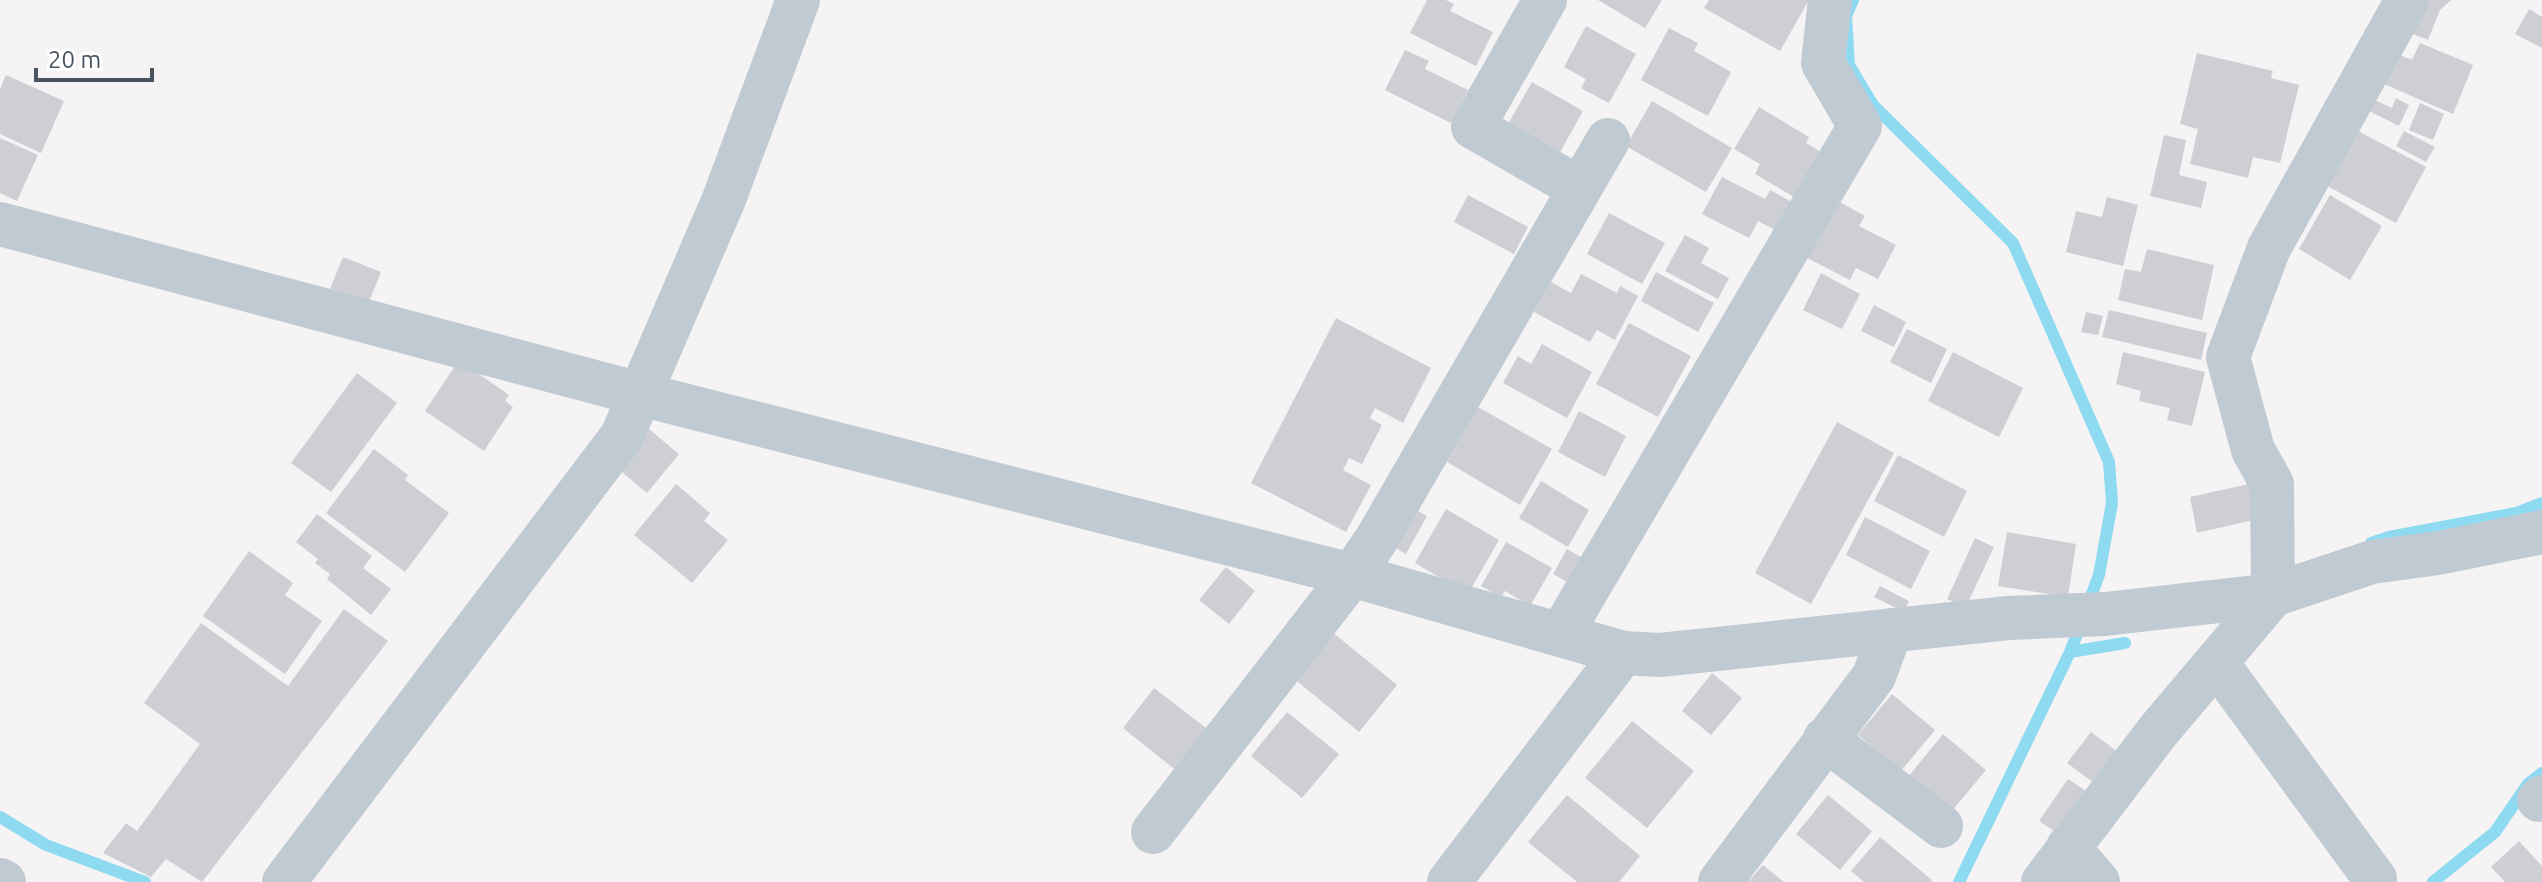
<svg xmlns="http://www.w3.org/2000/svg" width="2542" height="882" viewBox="0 0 2542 882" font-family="Ubuntu,sans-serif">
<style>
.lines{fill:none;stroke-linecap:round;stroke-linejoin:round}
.stream{stroke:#8edaf0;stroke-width:12}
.building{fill:#cdcfd5}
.minor{stroke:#c0cad2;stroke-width:44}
</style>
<rect width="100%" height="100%" fill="#f5f3f3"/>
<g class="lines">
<path class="stream" d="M1853,0L1846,16L1849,65L1873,105L2013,243L2109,462L2112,503L2099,575L2087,607
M2371,543L2389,537L2516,513L2542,503
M2070,652L2125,643
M0,817L46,845L145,882
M1959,882L2070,652L2081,624
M2433,882L2495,832L2528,784L2542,773"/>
</g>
<path class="building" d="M1427,0H1446L1454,4L1450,11L1493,32L1476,66L1410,33Z
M1598,0H1662L1645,28Z
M1709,0H1809L1780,51L1704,8Z
M2414,0H2451L2440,10L2428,40L2402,30Z
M2529,9L2542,17V48L2515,34Z
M1586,26L1636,54L1609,103L1581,88L1586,79L1564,67Z
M1669,28L1698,43L1694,51L1731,72L1708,116L1641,80Z
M2420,43L2473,65L2453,114L2377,81L2390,51L2412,60Z
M1405,50L1429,61L1425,69L1468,90L1451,123L1385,90Z
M2197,53L2273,71L2271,78L2299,85L2280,163L2253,157L2248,178L2190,164L2198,129L2180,124Z
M6,75L64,101L41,153L0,134V89Z
M1532,82L1583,111L1559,154L1507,126Z
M2396,98L2409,105L2399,126L2369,111L2375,100L2392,108Z
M1652,101L1732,148L1706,192L1626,146Z
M2420,103L2444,114L2433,140L2409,130Z
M1759,107L1809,137L1806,143L1826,155L1799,200L1755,174L1760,164L1734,149Z
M2345,124L2426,167L2396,223L2316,180Z
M2404,131L2435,147L2426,162L2396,146Z
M2164,135L2186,140L2179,175L2207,182L2201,208L2150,196Z
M0,138L38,155L17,201L0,193Z
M1722,177L1765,199L1770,190L1799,206L1785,235L1758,221L1749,238L1702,214Z
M1468,195L1528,227L1514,254L1454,222Z
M2330,195L2382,226L2350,280L2299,249Z
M2107,197L2138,205L2123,266L2066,252L2076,211L2102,217Z
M1836,200L1865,216L1859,226L1896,245L1878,279L1856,268L1850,280L1807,258Z
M1609,213L1665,243L1642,284L1587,254Z
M1685,235L1709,248L1701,263L1729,278L1718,299L1665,271Z
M2147,249L2214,265L2202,320L2118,300L2125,269L2141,272Z
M343,257L381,272L368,304L330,289Z
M1656,272L1714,303L1698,332L1641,301Z
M1821,273L1860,294L1842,329L1803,310Z
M1581,274L1617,293L1620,286L1638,296L1615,340L1597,330L1590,342L1534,312L1551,282L1571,293Z
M1874,305L1906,322L1894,347L1861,331Z
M2109,310L2207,333L2201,360L2102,337Z
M2086,312L2103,316L2098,335L2081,332Z
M1336,318L1431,368L1403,423L1375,408L1370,418L1382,425L1362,464L1349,458L1343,470L1371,485L1346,532L1251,483Z
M1629,323L1691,356L1658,417L1596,384Z
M1907,329L1947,349L1931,383L1890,362Z
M1542,344L1592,372L1567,418L1503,383L1518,356L1531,364Z
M1953,352L2023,388L1999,437L1928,401Z
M2123,352L2205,372L2192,426L2167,420L2170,408L2139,401L2141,391L2116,384Z
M459,360L509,395L505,401L513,407L484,451L425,411Z
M357,373L397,403L331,492L291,463Z
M1478,407L1552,449L1520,505L1447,462Z
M1579,411L1626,436L1605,477L1558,452Z
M1837,422L1894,453L1811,604L1755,573Z
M643,424L679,454L647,493L622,472L631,460L621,451Z
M374,449L408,475L405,480L449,513L405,572L326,513Z
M1898,455L1967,491L1944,537L1874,501Z
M1541,481L1589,510L1568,547L1519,518Z
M2254,483L2262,518L2197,533L2190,497Z
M676,484L710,513L704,521L728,540L692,583L634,535Z
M1406,504L1427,516L1406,554L1385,542Z
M1446,509L1499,540L1468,594L1415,563Z
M317,514L372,556L363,568L391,589L371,615L327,579L330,574L315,563L318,559L296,542Z
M1865,517L1930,551L1911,589L1846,555Z
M2007,532L2076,544L2068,597L1998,586Z
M1975,538L1994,547L1966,607L1947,599Z
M1506,542L1552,568L1530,606L1505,591L1501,597L1481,586Z
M1567,549L1588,561L1574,586L1553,574Z
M249,551L293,583L285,595L322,621L285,674L203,616Z
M1226,567L1255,591L1229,624L1199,600Z
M1880,586L1909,601L1904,612L1874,597Z
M344,609L388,641L202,882L166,859L151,877L103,853L126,823L137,831L200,744L144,703L201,623L288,686Z
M1325,626L1397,685L1359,732L1286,672Z
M1712,673L1742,698L1711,735L1682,711Z
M1154,688L1210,731L1178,772L1123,728Z
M1892,694L1935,730L1901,771L1858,735Z
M1287,712L1339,754L1302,798L1251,756Z
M1632,721L1694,771L1647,828L1585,778Z
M2091,732L2122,755L2098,786L2067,763Z
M1943,734L1986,770L1951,812L1908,777Z
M2068,779L2092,795L2063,837L2039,821Z
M1567,795L1640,856L1619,882H1577L1528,842Z
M1828,795L1872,831L1840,870L1796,834Z
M1880,837L1932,880L1931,882H1864L1851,871Z
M2519,841L2542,866V882H2505L2491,867Z
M1763,865L1784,882H1748Z"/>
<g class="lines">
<path class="minor" d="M1545,0L1473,127L1579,188
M0,224L640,394L1352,575L1623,653L1660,655L2009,618L2105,614L2273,595L2372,562L2438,553L2542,532
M1561,634L1860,126L1823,63L1830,0
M2216,662L2375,879
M1825,739L1941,826
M2539,800L2542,797
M1153,832L1352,575L1376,540L1608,140
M2068,847L2098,882
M0,880L4,882
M284,882L622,436L724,199L798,0
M1449,882L1623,653
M1720,882L1874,676L1891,630
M2043,882L2158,731L2273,595L2272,484L2253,450L2228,357L2269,248L2407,0"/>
</g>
<path d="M36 68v12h116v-12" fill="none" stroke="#495561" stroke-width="4"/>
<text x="48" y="68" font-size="24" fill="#495561" stroke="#ffffff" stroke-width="6" paint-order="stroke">20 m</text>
</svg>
